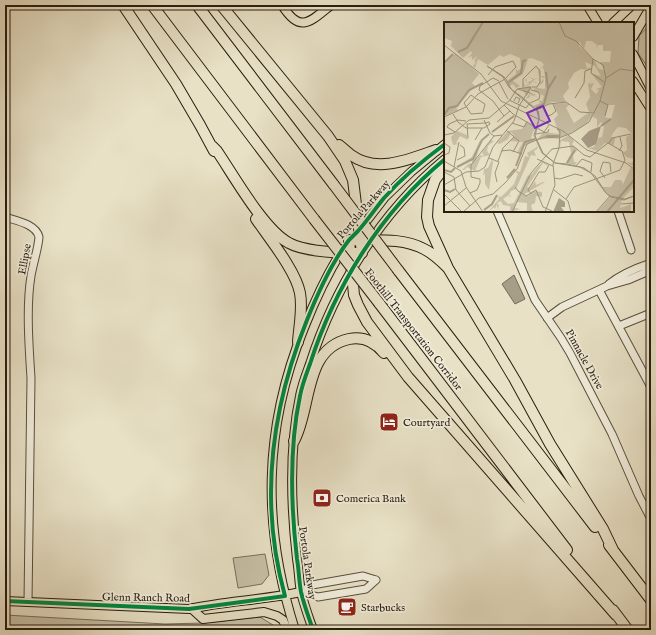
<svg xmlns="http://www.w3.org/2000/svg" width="656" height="635" viewBox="0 0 656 635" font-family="'IM FELL English',serif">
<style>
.green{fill:#c8c0a7;stroke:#786e5b}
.water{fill:#a79e88;stroke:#756a58}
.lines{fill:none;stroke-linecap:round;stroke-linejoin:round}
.minor-casing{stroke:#594e3d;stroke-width:9}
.major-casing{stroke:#291d0f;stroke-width:10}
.highway-casing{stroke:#291d0f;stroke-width:12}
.minor{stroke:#f0ecda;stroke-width:7}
.major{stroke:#e8e1c6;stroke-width:8}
.highway{stroke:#e8e1c6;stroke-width:10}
.highway-bridge-casing{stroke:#291d0f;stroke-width:12;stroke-linecap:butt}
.highway-bridge{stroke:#e8e1c6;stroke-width:10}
.cycleway-casing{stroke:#f0ecda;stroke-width:6}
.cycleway{stroke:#00873e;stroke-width:4}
.labels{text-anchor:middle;stroke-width:3.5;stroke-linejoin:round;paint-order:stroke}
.street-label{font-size:11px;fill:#291d0f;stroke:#f0ecda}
.poi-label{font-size:11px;fill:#291d0f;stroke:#f0ecda;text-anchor:start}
.inset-river{fill:none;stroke:#a79e88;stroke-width:2}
.inset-road{fill:none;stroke:#9c937d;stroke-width:1}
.view{fill:#7b2cbf;fill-opacity:0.15;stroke:#7b2cbf;stroke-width:2}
.inset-edge{fill:none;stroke:#291d0f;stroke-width:2}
</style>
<rect width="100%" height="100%" fill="#e8e1c6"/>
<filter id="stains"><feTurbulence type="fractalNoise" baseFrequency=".005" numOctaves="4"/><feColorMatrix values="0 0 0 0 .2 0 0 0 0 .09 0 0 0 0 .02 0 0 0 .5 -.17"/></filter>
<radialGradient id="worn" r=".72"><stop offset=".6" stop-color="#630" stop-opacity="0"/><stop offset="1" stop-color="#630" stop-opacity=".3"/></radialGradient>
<path class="green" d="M651,23V72L638,53L639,36Z
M265,554L269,575L262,584L238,588L233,558Z
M5,615L165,624L203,623L260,617L281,630H5Z"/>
<path class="water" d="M514,275L525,299L515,304L502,284Z"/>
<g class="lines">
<g class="minor-casing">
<path id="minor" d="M497,211L535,300L561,338L570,353L612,434L639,496L651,519
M618,211L631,250
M5,217C17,221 36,224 39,237C38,250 33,263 31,276C26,306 29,347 31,378L28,602
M609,284C621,274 636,268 651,263
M599,290L651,387
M547,318L562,307L607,286L628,280L651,270
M619,326L651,313
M301,592L318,597L366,589L376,580
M301,592L312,585L363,576L376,580"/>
</g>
<g class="major-casing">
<path id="major" d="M282,5C300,34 310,22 331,5
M587,5L598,23
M613,23L632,5
M633,37L647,13
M633,54L651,89
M633,81L651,109
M361,228L385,197L411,172L445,144
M5,601L189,609C226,601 264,600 301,592
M191,608L203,619L264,612L277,616L283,620L287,630
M295,630C262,526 263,429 304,328C315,300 327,274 343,249
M313,630C309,618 304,605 301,592C299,582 299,570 297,559C291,507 289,448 300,396C302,385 306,375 310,364C335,286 381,212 445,159"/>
</g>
<g class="highway-casing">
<path id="highway" d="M123,5L176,84L200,125L214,151
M152,5L314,219
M197,5L334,185
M339,145C343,148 347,152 351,155C377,174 410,159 436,150
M212,146L217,151C234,176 264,230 289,243C305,252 343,253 362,253L353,180L345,161L328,136L221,5
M445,166L435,180L428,200L427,217L429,226L448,268L515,380L550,444L603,529L613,550
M256,219C269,238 296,271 300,293C303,309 299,326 298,342
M448,268C441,261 432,253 424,249C401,237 374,241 349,240L354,295L358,305L367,322L408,377L616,615
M398,270L595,527
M379,303L567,550
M294,441C312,408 303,349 349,339C363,336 375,342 384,353
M609,545L651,600
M613,610L628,630"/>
</g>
<use href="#minor" class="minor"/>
<use href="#major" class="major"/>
<use href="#highway" class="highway"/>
<g class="highway-bridge-casing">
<path id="highway-bridge" d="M334,185L398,270
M314,219L379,303"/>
</g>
<use href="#highway-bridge" class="highway-bridge"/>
<g class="cycleway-casing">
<path id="cycleway" d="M5,601L189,609L285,596C259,502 271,409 307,320C317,295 332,262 349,240C352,237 355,234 358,231C367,221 375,209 384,198C400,180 426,158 445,144
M313,630C309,618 304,605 301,592C299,582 299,570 297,559C291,507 289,448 300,396C302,385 306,375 310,364C335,286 381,212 445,159"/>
</g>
<use href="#cycleway" class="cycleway"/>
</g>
<defs>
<g id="hotel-square" transform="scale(1)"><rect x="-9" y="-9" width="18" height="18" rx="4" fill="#8f2418" stroke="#f0ecda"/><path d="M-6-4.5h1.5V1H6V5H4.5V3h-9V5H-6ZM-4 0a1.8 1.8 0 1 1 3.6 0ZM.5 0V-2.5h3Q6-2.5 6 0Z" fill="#fff"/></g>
<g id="bank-square" transform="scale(1)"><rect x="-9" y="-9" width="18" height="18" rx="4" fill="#8f2418" stroke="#f0ecda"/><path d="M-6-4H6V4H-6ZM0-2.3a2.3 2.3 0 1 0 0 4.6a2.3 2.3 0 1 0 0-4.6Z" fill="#fff"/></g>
<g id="cafe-square" transform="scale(1)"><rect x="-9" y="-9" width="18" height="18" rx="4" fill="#8f2418" stroke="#f0ecda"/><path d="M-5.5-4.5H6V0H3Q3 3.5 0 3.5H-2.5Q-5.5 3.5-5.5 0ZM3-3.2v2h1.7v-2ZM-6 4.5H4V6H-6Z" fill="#fff"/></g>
</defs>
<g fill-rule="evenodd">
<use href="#hotel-square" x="389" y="422"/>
<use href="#bank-square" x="322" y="498"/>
<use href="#cafe-square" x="347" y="607"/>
</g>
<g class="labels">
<g class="street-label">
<text transform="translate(363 209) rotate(-49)" y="4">Portola Parkway</text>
<text transform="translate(24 259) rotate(-79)" y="4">Ellipse</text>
<text transform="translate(414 329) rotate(52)" y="4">Foothill Transportation Corridor</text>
<text transform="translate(585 359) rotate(61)" y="4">Pinnacle Drive</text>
<text transform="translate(308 563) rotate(82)" y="4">Portola Parkway</text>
<text transform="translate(146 597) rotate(1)" y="4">Glenn Ranch Road</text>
</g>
<g class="poi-label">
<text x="403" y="426">Courtyard</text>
<text x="336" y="502">Comerica Bank</text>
<text x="361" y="611">Starbucks</text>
</g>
</g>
<g transform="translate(444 22)">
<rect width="190" height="190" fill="#e8e1c6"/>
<path d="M0,0H190V145L183,140L188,141L190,137L182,135L177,128L180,130L183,128L182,115L188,112L182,106L174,105L169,111L167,115L171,116L170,123L161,121L153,129L144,126L150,125L153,116L158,115L160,105L157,100L153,105V97L149,95L150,91L145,90L142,82L146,75L144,62L149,58L145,62L150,61L147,67L152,72L155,68L152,67L158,65L148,52L157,54L151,44L141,40L143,47L146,45V48L137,47L130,51L124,61L125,66L119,74L122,80H108L92,87L89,84L96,81L91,73L89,74L85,72L86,75L82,77L86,82L82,77L87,69V71L91,72L94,78L98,79L100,74L87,67L83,74L77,66L74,67L79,65H86L79,64V60L80,63L89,65H87L89,68L94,64L93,66L101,67V55L98,56L97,54H101L99,45L95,48L96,50V51L95,53H96L95,55L97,59L98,60V58L100,57L99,61L95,63L98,64L94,63L96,60L95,56L89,58L94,62L89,59L85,63L81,62L80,58L81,62H85V61L82,60L81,58L83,56L82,60H85L89,58L85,54L89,57L95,56L94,47H92L89,46L96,47L100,43L98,40L87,36L84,37L79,52L69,59L76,64L72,66L69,62L65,64L63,59L72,52V47L74,49L77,46L76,36L66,32L59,35L56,33L44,43L34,37L31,46L29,44L32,40L30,39L34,34L28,38V34L24,36L28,31L27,29L19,36L7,24L8,19L0,16ZM135,19L140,27L142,19H148L153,23L152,28L154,23H159V29H167L166,40H156L161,49L154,46L151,39L135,24ZM164,83H171L167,97L161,95ZM11,31L35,52L28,61L31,64L12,86L14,88L0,94V43ZM121,81L126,82L122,86L130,101L144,91L149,92L142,102L131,109L118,115L92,118L100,110L115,112L110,97L114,93L110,82ZM83,99L91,105L87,116L91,118L81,124L80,121L76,132L73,131L79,120L66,119L71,115L67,110L64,117L56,122L53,121L64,109L78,107ZM13,109L23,113L24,118L16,114L12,121L15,122L9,123L7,115ZM125,113L130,119L128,123L134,127L129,133L130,140H133L131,143L122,141L127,131L125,120L117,119L116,125V118ZM37,116L32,138L36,133L40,134L38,130L47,118L50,119L44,124L43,129L46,133L37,135L31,149L23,145L20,148H18L24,142L28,141V138L12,145L28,135ZM91,120L94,126L90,129L92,134L87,133L72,167L67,169L65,173L67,174L66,175L65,173L59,177L64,182L70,181L84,153L86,154L99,139L104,143V144L99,141L83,165L86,166L91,159L92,163L99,160H101L79,173L84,174L89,169L98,170V175L92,174L91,181L87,183L89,190H83V181L72,180L71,186L76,187L66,190V184L59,183L57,179L53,181L55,184L54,185L56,188L53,185V182L51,187L50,185L44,190L55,177L54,174L57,175L70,162L74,152L71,149L76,150L81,134L85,135L83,131L93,125ZM48,137L49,140L45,168L41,162V151L39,154L40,147L44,146ZM187,145L190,147V165L178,177L165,173L158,165H167L171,158H177L179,162ZM166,175L178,178L176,186L187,182V188L185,190H153Z" fill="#c8c0a7" fill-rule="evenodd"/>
<path d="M157,104L152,122L144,126L137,117L145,109ZM115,176L121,180V185H117L120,189L109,190Z" fill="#a79e88"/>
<path class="inset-river" d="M14,30L23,26L39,0M0,41L9,32M102,50L104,67M65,60L77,51L79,39L82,38M92,86L100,82L104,67L112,54M0,93L5,86L13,84L25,68L39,61M157,104L167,97M48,110L70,94M102,114H115M123,141L131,128M72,144L81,120L91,117M13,145L29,137L38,118L45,112M0,148L7,150L11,146M63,156L71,147M0,168L6,170L11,167M40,188L48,182L53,173M163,190L190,158"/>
<path class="inset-road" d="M115,0L121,14L132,19L149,37L159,43L162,56L156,79L145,100L128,111L115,116M0,23L37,52L57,79L119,109L143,128L182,141L190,147M149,37L147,51L160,60M44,53L51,45L69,39L72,45L61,57M162,56L176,47L190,49M55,59L49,56L36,64L35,68L49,79L60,94M55,60L64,77M79,65V57L92,44L96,49V60L93,65H88M74,67L86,71M131,76L140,61L141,49L147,47M33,77L41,82L39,90M34,78L27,73L20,81L27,92L39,91M65,78L82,86L85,82M70,79L72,75L76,77L74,81M156,79L164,83L161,94M86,81L95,77L96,73L94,70L87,68M60,83L69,92L100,110L105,103M99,85L103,94L107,93L112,89L109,82M92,88L105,82L122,80L136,90L150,91M9,92L14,100L22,106H40L46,102L45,100L41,101M0,95L22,85L34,72L61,57M40,98L46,111L50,114L58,113M53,100L66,89M68,101L80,105L83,100M62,108L75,119L69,130M11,110L3,105L5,102L14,98L22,99M92,112L104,110L105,107M0,113L10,111L25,98L45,96L66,78L73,67L87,65L75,84L70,99L49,125L41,145L35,149L22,150L0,163M24,116L23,102L41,101M31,118L38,106M0,121L6,125L5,131L0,133M165,121L168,116L187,112M57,129L66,128L78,132M175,129L178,124L176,115M45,136L55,140L51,151L53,160M93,137L109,144M13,138L21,134L20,126L16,123M0,139L17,149L22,165L39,190M54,139L59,126L70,115M132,144L138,137L148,141L147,150M10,145L15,120M27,149V143L50,114M0,150L10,155L12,168L26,184M110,156L116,157L131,152L139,154M161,156L156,149L159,140L166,141L167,150M71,165L74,169L82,174L92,168L99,185L108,189M110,168L124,179L127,190M26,171L33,168L36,161V157L27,155V149M0,172L18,190M87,172L84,168L95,150H101L105,143M190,174L181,177L166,174L162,171L151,154L147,151L140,146L136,145L123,142L111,141L99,131L91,114L95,97V93L94,89L78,75L68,68L66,65L62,57L59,54L43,44L59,55L65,65L68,68L93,89L95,97L90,113L98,131L111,141L136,145L147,151L162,171L167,175L180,178L190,174M177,182L190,181M0,184L22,166M19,190L35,176L49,172L62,160L73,147L83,122L100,115L116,116M68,190L87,151L108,127L129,124L140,133L146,135L164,121L178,129L181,138L176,148L130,165L122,177M101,190L111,163L109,142L115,126L116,109L113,107M152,190L166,174"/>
<path class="view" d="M99,84L106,99L91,106L83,91Z"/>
<rect width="190" height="190" class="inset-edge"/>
</g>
<rect width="656" height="635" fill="none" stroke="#e8e1c6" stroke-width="20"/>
<rect x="6" y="6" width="644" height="623" fill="none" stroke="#291d0f" stroke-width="2"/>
<rect x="10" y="10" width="636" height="615" fill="none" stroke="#291d0f"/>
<rect width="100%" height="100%" filter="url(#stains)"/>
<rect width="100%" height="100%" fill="url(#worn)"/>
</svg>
